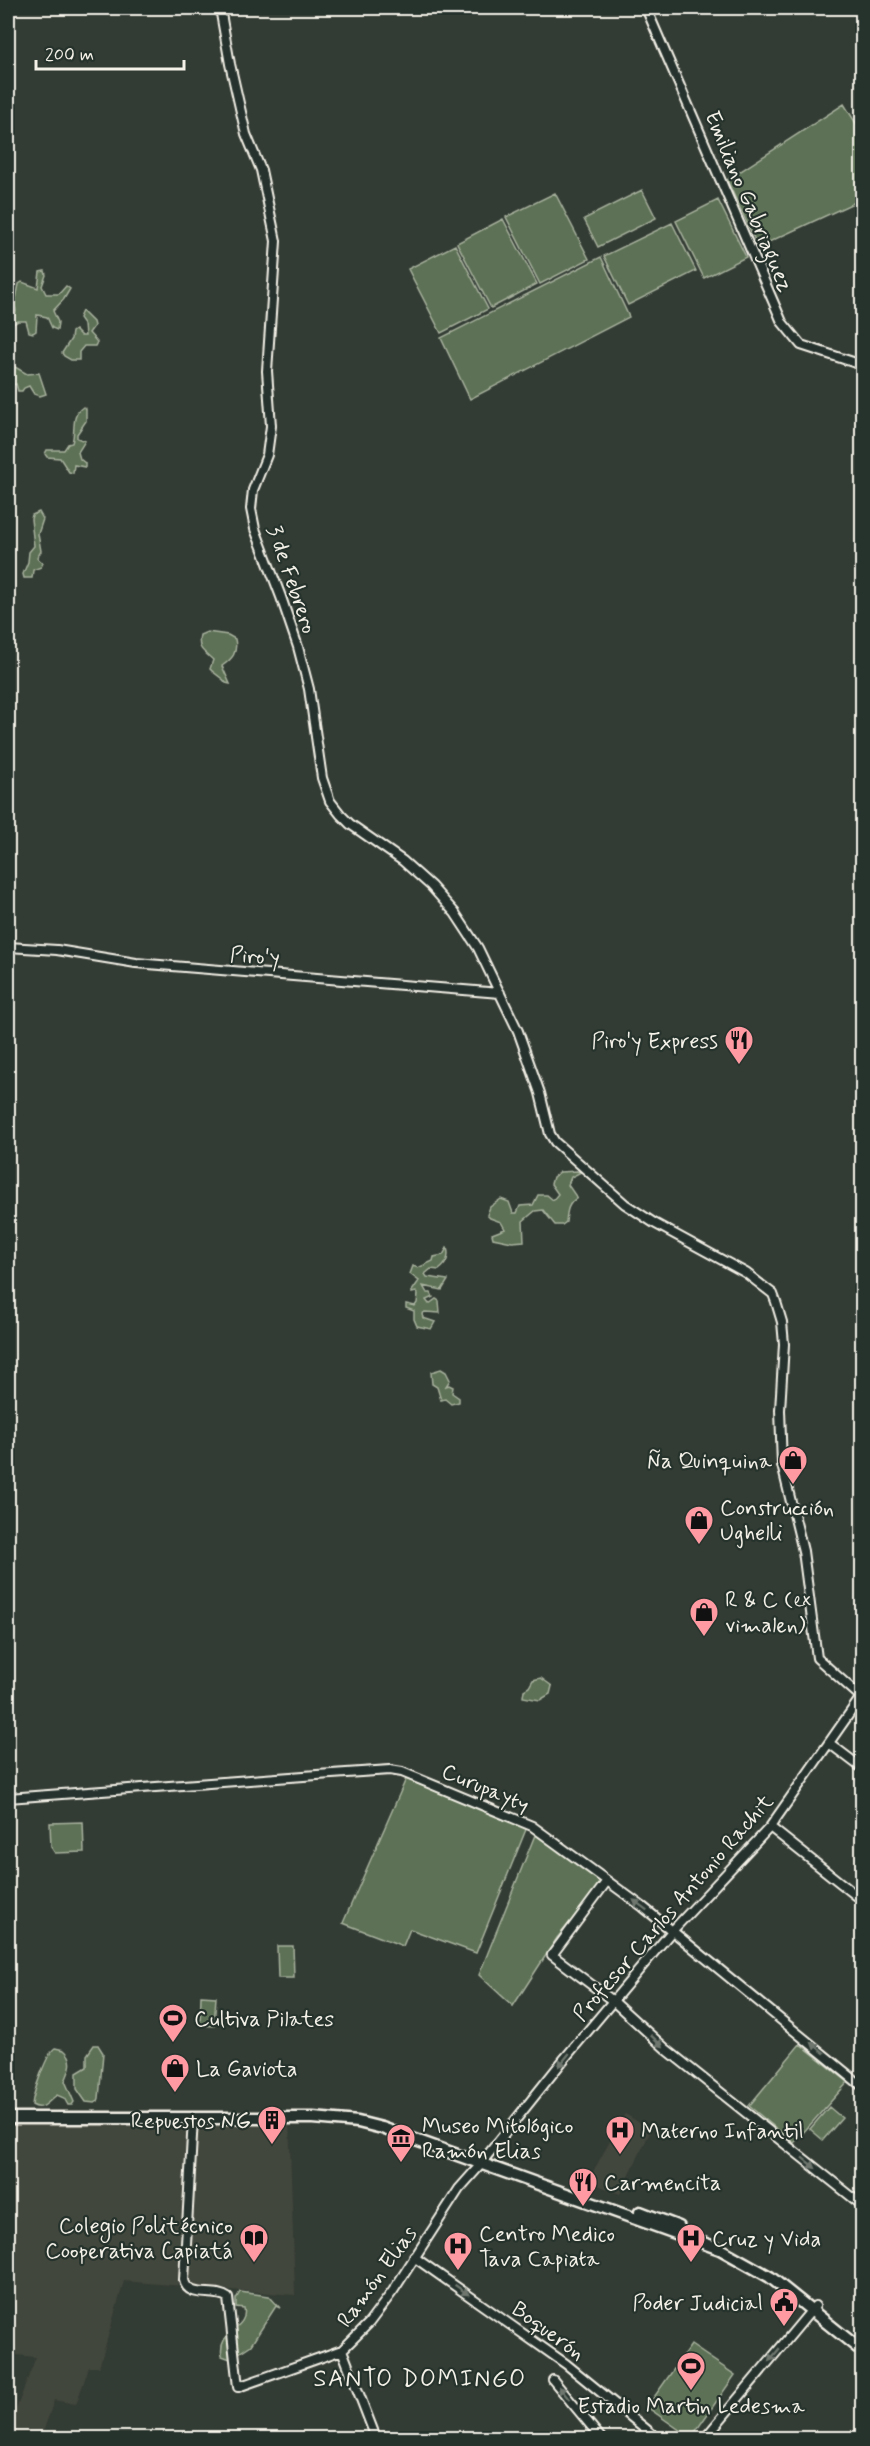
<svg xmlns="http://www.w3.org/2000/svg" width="870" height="2446" viewBox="0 0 870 2446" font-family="Mynerve,sans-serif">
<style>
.built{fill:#43473d}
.green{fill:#5c7154;stroke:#a8b19e;stroke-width:1.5}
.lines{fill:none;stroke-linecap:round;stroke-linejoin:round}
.secondary-casing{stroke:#f4f1e8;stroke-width:12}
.highway-casing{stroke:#f4f1e8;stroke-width:15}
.secondary{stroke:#26332d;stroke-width:8}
.highway{stroke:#26332d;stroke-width:10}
.oneway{fill:#6e766e}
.labels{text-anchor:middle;stroke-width:4.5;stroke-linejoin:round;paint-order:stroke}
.street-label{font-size:22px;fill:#f4f1e8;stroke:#26332d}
.poi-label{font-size:22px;fill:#f4f1e8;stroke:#26332d;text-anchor:start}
.neighbourhood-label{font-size:24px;letter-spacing:1.5px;fill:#f4f1e8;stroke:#26332d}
</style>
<rect width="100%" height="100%" fill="#333c34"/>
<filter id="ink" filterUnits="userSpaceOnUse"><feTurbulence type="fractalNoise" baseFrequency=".0167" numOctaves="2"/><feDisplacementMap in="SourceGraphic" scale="12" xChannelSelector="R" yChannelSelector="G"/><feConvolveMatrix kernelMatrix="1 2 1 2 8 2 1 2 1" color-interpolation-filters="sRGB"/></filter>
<g filter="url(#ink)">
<path class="built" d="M625,2114L651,2130L620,2194L588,2181Z
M8,2120H289L295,2295L124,2281L99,2367H89L76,2404L54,2400L41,2438H8V2431L36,2357L8,2354Z"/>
<path class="green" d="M844,104L862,133V199L758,247L727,180Z
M642,190L656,218L598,247L584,219Z
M555,193L589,259L540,284L506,217Z
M718,200L746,257L704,278L676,221Z
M503,219L537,284L491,308L457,243Z
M672,223L696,271L628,305L604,256Z
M455,245L488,309L441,333L408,269Z
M601,257L629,317L470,399L441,338Z
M45,271L46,275L42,286L46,294H59L66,286L70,289L64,299L53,311L58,322L57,330L52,328L47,317L37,315L36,331L33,333L29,332L26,321H18L8,327V318L16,312L15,304L19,284L22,282L38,288L40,272Z
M82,311L93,322L94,326L89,333L97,342L95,346H84L79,352V360H71L64,356L62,353L71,339L72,332L75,330L81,336H85L84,325L79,318Z
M8,363L27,374L39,373L46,394L40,396L34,394L29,386L24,388L22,391H18L16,384L12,385L8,380Z
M83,407L86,409V421L77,434V438L85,441L78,452L80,459L85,463V467L74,465L73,473L69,472L60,458L47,457L45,454L47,450H64L68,444L72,443C76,430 70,416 83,407Z
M39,512L43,519L38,534L41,551L37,558L43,563L41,567L33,570L32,578H24L23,574L28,562L29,552L34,546L31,519L32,515Z
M207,632L228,635L235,639C238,653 232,659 222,666L230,684L226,683C221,676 215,675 210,669L213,660C204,651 197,650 200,635Z
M577,1171L581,1172L571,1177L568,1185L577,1198C567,1204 567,1212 566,1222L562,1225H555L543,1210L535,1211L523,1221L524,1241L512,1242L493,1238L492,1234L505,1229L501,1222L490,1218L487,1215L490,1207L501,1199L509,1202L513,1213H517L520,1206L533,1205L538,1195H547L553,1200L558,1194L551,1184L553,1177L560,1172Z
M447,1248C450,1257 446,1265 439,1270L431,1269L425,1274L427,1277L448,1280L442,1290L423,1286L427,1293H431L433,1297L426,1300L429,1304L436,1299L439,1301L440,1313L425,1312L422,1314L423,1318L435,1322L431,1329L417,1326L414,1319V1311L406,1308V1304L415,1306L417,1303L418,1294L416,1292L412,1293V1291L419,1281L410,1274L413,1266L418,1268L433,1261L434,1257L443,1255Z
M441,1369L446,1372L450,1380L446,1386L449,1385L453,1387L452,1393L459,1398V1402L451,1404L445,1399L441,1400L437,1387L432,1384L431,1372Z
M541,1678L552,1686L550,1694L540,1700L523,1697L524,1690L529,1687L533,1680Z
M406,1779L527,1827L476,1953L410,1929L403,1946L343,1923Z
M83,1822L84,1852L55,1853L51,1847L50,1823Z
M537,1830L603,1882L557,1938L513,2006L479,1975Z
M277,1946H293L294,1978H278Z
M201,1996L216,1997L214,2026L200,2025Z
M800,2044L848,2082L794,2143L749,2106Z
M94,2045H98L103,2053L99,2098L98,2101L95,2103L86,2102L77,2089V2073L87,2067V2055Z
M55,2048L64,2050C75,2059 70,2070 65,2081L74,2102L72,2105H68L64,2098L57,2095C48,2101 43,2112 32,2105C33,2094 46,2054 55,2048Z
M829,2107L842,2118L823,2140L810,2129Z
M240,2292L269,2296L280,2308L276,2306L251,2345L230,2359L222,2356C217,2329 249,2330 244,2308L236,2307V2299Z
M691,2345L735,2375L691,2438L647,2407Z"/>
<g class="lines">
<g class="secondary-casing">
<path id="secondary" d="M220,8L230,64L246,134L261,170L276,241L267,371L271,426L267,455L253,490L251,509L255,529L281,597L298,647L309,689L322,778L330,801L341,815L350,824L403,861L431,886L455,913L478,948L518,1031L540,1093L550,1134L555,1142L625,1204L654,1223L746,1273L773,1294L776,1302L782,1322L784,1344L780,1410L782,1465L803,1551L817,1658L861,1697L770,1827L672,1931L565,2058L486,2157
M646,8L782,322L801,345L862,365
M8,947L57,950L136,963L500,993
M829,1743L862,1768
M8,1798L317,1775L390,1770L402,1772L532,1826L643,1907L862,2086
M770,1827L862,1900
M607,1881L552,1955L613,2001L666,2049L862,2205
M193,2118L184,2280C188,2300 215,2288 228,2298L238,2387L342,2350L369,2323L393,2291L459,2189L483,2162
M414,2257L566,2364L657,2438
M342,2350L376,2438
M553,2380L601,2438
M705,2438L815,2306"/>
</g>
<g class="highway-casing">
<path id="highway" d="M8,2118H313L358,2122L382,2128L720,2249L770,2277L862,2351
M640,2212L679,2227"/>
</g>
<use href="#secondary" class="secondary"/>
<use href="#highway" class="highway"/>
</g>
<defs><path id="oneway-solid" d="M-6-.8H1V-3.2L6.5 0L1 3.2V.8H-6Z" transform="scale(1.5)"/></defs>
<g class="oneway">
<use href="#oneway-solid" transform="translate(640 1905) rotate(-143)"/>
<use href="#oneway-solid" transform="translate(657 2041) rotate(42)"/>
<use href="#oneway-solid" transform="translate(818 2048) rotate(-141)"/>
<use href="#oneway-solid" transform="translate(564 2060) rotate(129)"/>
<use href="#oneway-solid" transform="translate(809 2163) rotate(39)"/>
<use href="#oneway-solid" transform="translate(462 2290) rotate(35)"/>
<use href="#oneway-solid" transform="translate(774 2355) rotate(130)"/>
<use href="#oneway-solid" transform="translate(564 2393) rotate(-129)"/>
</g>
</g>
<defs>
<g id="restaurant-pin" transform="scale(1.5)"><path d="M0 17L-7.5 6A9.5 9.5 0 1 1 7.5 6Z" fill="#ff9aa2" stroke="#26332d"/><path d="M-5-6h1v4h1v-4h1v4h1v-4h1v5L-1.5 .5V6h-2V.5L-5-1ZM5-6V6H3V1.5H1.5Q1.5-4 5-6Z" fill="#111"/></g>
<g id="shop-pin" transform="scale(1.5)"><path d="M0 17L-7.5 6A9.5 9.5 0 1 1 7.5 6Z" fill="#ff9aa2" stroke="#26332d"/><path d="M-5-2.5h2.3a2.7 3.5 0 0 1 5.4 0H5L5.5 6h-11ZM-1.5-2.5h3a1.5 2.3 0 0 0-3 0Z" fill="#111"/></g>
<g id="stadium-pin" transform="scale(1.5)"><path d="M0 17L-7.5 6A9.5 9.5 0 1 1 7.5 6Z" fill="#ff9aa2" stroke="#26332d"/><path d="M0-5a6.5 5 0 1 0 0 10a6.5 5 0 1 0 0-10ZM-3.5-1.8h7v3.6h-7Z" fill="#111"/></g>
<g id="building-pin" transform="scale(1.5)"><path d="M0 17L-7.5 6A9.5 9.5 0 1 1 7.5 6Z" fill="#ff9aa2" stroke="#26332d"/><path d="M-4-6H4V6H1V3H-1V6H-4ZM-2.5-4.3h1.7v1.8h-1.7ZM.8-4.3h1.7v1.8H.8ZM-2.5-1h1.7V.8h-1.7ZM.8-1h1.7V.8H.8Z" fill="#111"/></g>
<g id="hospital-pin" transform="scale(1.5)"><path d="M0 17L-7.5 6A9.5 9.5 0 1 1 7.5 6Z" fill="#ff9aa2" stroke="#26332d"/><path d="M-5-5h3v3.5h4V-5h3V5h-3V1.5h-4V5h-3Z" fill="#111"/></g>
<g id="museum-pin" transform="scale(1.5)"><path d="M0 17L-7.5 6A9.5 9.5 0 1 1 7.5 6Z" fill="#ff9aa2" stroke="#26332d"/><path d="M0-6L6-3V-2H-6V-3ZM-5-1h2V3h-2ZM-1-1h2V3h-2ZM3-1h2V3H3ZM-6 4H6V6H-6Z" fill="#111"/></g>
<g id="library-pin" transform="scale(1.5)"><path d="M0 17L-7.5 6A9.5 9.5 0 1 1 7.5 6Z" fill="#ff9aa2" stroke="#26332d"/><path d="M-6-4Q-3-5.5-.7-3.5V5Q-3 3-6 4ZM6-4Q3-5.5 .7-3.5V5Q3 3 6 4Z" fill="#111"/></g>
<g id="civic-pin" transform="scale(1.5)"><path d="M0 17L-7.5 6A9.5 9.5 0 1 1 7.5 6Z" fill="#ff9aa2" stroke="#26332d"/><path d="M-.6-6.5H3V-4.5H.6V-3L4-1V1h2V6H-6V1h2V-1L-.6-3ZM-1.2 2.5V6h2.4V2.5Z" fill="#111"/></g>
</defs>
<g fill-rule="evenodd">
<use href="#restaurant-pin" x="739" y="1040"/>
<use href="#shop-pin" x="793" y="1460"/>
<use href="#shop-pin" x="699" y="1520"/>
<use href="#shop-pin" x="704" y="1612"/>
<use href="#stadium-pin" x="173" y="2018"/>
<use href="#shop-pin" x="175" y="2068"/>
<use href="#building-pin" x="272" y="2120"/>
<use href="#hospital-pin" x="620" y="2130"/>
<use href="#museum-pin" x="401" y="2138"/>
<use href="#restaurant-pin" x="583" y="2182"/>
<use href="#library-pin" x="254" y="2238"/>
<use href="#hospital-pin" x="691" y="2238"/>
<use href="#hospital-pin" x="458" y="2246"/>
<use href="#civic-pin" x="784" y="2302"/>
<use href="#stadium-pin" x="691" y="2366"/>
</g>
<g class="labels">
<g class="street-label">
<text transform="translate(750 201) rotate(67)" y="8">Emiliano Gabriaguez</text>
<text transform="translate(293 579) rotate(71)" y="8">3 de Febrero</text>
<text transform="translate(255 955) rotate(4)" y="8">Piro'y</text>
<text transform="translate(486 1787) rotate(23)" y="8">Curupayty</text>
<text transform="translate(672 1907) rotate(-49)" y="8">Profesor Carlos Antonio Rachit</text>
<text transform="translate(376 2276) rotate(-54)" y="8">Ramón Elias</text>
<text transform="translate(549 2330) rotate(36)" y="8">Boquerón</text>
</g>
<g class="poi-label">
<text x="718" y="1048" text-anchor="end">Piro'y Express</text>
<text x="772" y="1468" text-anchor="end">Ña Quinquina</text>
<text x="720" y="1515">Construcción<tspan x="720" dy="25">Ughelli</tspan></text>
<text x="725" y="1607">R &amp; C (ex<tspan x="725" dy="25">vimalen)</tspan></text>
<text x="194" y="2026">Cultiva Pilates</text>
<text x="196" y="2076">La Gaviota</text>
<text x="251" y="2128" text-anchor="end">Repuestos NG</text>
<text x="422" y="2133">Museo Mitológico<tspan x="422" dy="25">Ramón Elias</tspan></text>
<text x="641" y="2138">Materno Infantil</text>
<text x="604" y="2190">Carmencita</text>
<text x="233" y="2233" text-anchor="end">Colegio Politécnico<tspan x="233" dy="25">Cooperativa Capiatá</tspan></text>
<text x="479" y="2241">Centro Medico<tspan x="479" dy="25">Tava Capiata</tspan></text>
<text x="712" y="2246">Cruz y Vida</text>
<text x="763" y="2310" text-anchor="end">Poder Judicial</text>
<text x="691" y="2413" text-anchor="middle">Estadio Martin Ledesma</text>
</g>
<g class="neighbourhood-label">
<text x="420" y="2386">SANTO DOMINGO</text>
</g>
</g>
<rect width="870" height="2446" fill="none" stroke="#26332d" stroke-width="30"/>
<rect x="15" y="15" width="840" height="2416" fill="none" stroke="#f4f1e8" stroke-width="2" filter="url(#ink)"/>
<path d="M36 60v9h148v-9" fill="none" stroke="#f4f1e8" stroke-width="3"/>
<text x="45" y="60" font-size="18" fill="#f4f1e8" stroke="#26332d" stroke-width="4.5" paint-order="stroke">200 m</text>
</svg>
